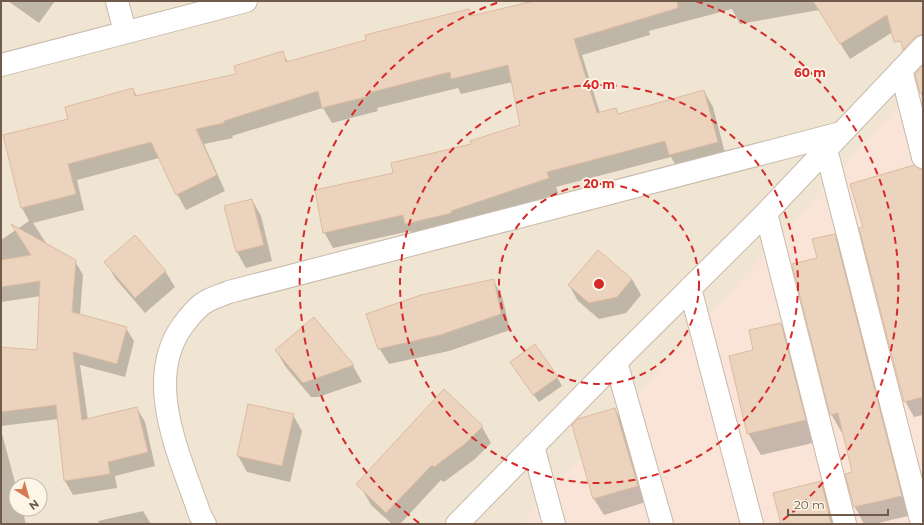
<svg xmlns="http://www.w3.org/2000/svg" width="924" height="525" viewBox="0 0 924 525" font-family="Montserrat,sans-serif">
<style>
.residential{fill:#f0e4d2;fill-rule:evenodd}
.commercial{fill:#f9e4d7}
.shadow{fill:#0003}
.building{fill:#ecd3bd;stroke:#ddbb9f}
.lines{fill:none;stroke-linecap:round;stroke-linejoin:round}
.minor-casing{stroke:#c9baab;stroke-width:24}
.minor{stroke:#fff;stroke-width:22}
.ring{fill:none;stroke:#d62828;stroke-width:2;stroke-dasharray:7 5}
.centre{fill:#d62828;stroke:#fdf6e8;stroke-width:2}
.ring-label{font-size:12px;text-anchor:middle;font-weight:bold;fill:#d62828;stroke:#fdf6e8;stroke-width:3.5;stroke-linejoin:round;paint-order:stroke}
</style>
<rect width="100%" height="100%" fill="#faf2e3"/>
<path class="residential" d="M1,1H923V524H1ZM16,485H40V509H16Z"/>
<path class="commercial" d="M923,78V524H520Z"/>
<path class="shadow" d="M8,1H55L39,23Z
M524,1H923V25L896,30L850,59L819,10L740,24L732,9L649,31L650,35L582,55L600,113L616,109L619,115L704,91L713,107L726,157L679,171L671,157L556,187L558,193L459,227L415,239L410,231L333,248L324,232L394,174L521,125L512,82L461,94L458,88L377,108L378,111L332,123L323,108L232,136L233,138L204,144L225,191L186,210L177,194L159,158L77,180L84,210L33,223L48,246L75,261L83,275L80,315L126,328L134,341L125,377L80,365L88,420L137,408L145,422L155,466L115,476L117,488L73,495L65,481L58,419L1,426V348L38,351L41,296L1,302V240L29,221L22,208L69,119L133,89L137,96L238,75L282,52L288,62L367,41L469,10L473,16L525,4Z
M923,79V102L918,80Z
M923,182V415L914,417L905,401L864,228Z
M252,200L261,216L272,261L246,268L237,252Z
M834,235L845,254L912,515L874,524H864L855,507L846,475L854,473L844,433H842L831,414L818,259Z
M106,262L165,271L175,287L145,313L115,278Z
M632,279L641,295L626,313L599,319L578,301L569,285Z
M493,280L502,296L510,330L449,351L389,364L379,348Z
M314,319L353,366L362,382L318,397H311L285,366L276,350Z
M781,324L793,346L817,442L761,455L748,433L754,351Z
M557,377L562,386L539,402L521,378Z
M615,409L624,425L646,502L604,515L594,499L573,425Z
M293,415L302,431L290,482L247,472L238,456Z
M482,427L491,443L475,459L444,482L441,480L400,524H392L371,505L362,489Z
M1,430L16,486V509H22L26,524H1Z
M821,482L832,501L837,524H782Z
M143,511L151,524H99L98,521Z"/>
<path class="building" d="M534,1H677L678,8L574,39L597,113L616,108L618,114L704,90L718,142L669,155L665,141L547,172L549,178L451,211L452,213L405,224L403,215L323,233L315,190L393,173L391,163L471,144L470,141L520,125L508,65L451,79L450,72L368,93L369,96L322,108L318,91L224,121V123L196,129L217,175L176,195L151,142L68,164L76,194L21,208L3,135L68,119L65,107L133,88L135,96L236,74L234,66L283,51L286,62L366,40L365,35L469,9L471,16Z
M813,1H923V35H919L914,38L903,50L901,41L894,42L887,15L840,44Z
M923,65V92L920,93L915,74Z
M914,165L919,169H923V397L904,402L859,228L863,227L850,184Z
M252,199L264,245L236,252L224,206Z
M11,224L76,260L72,312L127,327L117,364L73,352L82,420L137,407L148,452L108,462L110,474L64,481L56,405L1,412V347L37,350L40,281L1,287V260L31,255Z
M835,234L902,496L854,507L845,474L852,472L838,413L830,415L792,264L817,258L812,239Z
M135,235L166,271L135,298L104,262Z
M598,250L632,279L617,297L589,303L568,285Z
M494,279L501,314L440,335L378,349L366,314L421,295Z
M314,317L354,365L303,383L275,350Z
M781,323L806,420L747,434L729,356L753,350L749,330Z
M535,344L558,377L533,395L510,362Z
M444,389L483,426L466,443L434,467L432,465L386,513L356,484Z
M248,404L294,414L282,466L237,456Z
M615,408L638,486L593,499L572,425L578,419Z
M821,481L829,513H828L831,524H781L773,493Z"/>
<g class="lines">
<g class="minor-casing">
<path id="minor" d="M117,1L125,32
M1,65L246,1
M901,70L923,157
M826,149L922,524
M766,213L845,524
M690,288L752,524
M616,362L662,524
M533,446L554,524
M205,524L200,515C181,458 142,381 183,325C190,316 198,305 209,300C215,297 222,295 229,292L841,133
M457,524L616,362L766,213L923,47"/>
</g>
<use href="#minor" class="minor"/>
</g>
<g class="ring">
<circle cx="599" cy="284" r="100"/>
<circle cx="599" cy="284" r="199"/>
<path d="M419 523A299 299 0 0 1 502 1M696 1A299 299 0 0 1 779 523"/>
</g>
<circle cx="599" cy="284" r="6" class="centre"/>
<g class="ring-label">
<text x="810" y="77">60 m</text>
<text x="599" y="89">40 m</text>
<text x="599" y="188">20 m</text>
</g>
<rect width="924" height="525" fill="none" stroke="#6f5a4c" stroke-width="4"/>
<g transform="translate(28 497) rotate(143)"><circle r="19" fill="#fdf6e8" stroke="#c4b8aa"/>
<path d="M0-3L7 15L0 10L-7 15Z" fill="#d87953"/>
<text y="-6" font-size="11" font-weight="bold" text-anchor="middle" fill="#6f5a4c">N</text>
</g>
<path d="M788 509v6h100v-6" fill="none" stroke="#6f5a4c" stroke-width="2"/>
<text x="794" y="509" font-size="12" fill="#6f5a4c" stroke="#fdf6e8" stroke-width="3" paint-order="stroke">20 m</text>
</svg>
